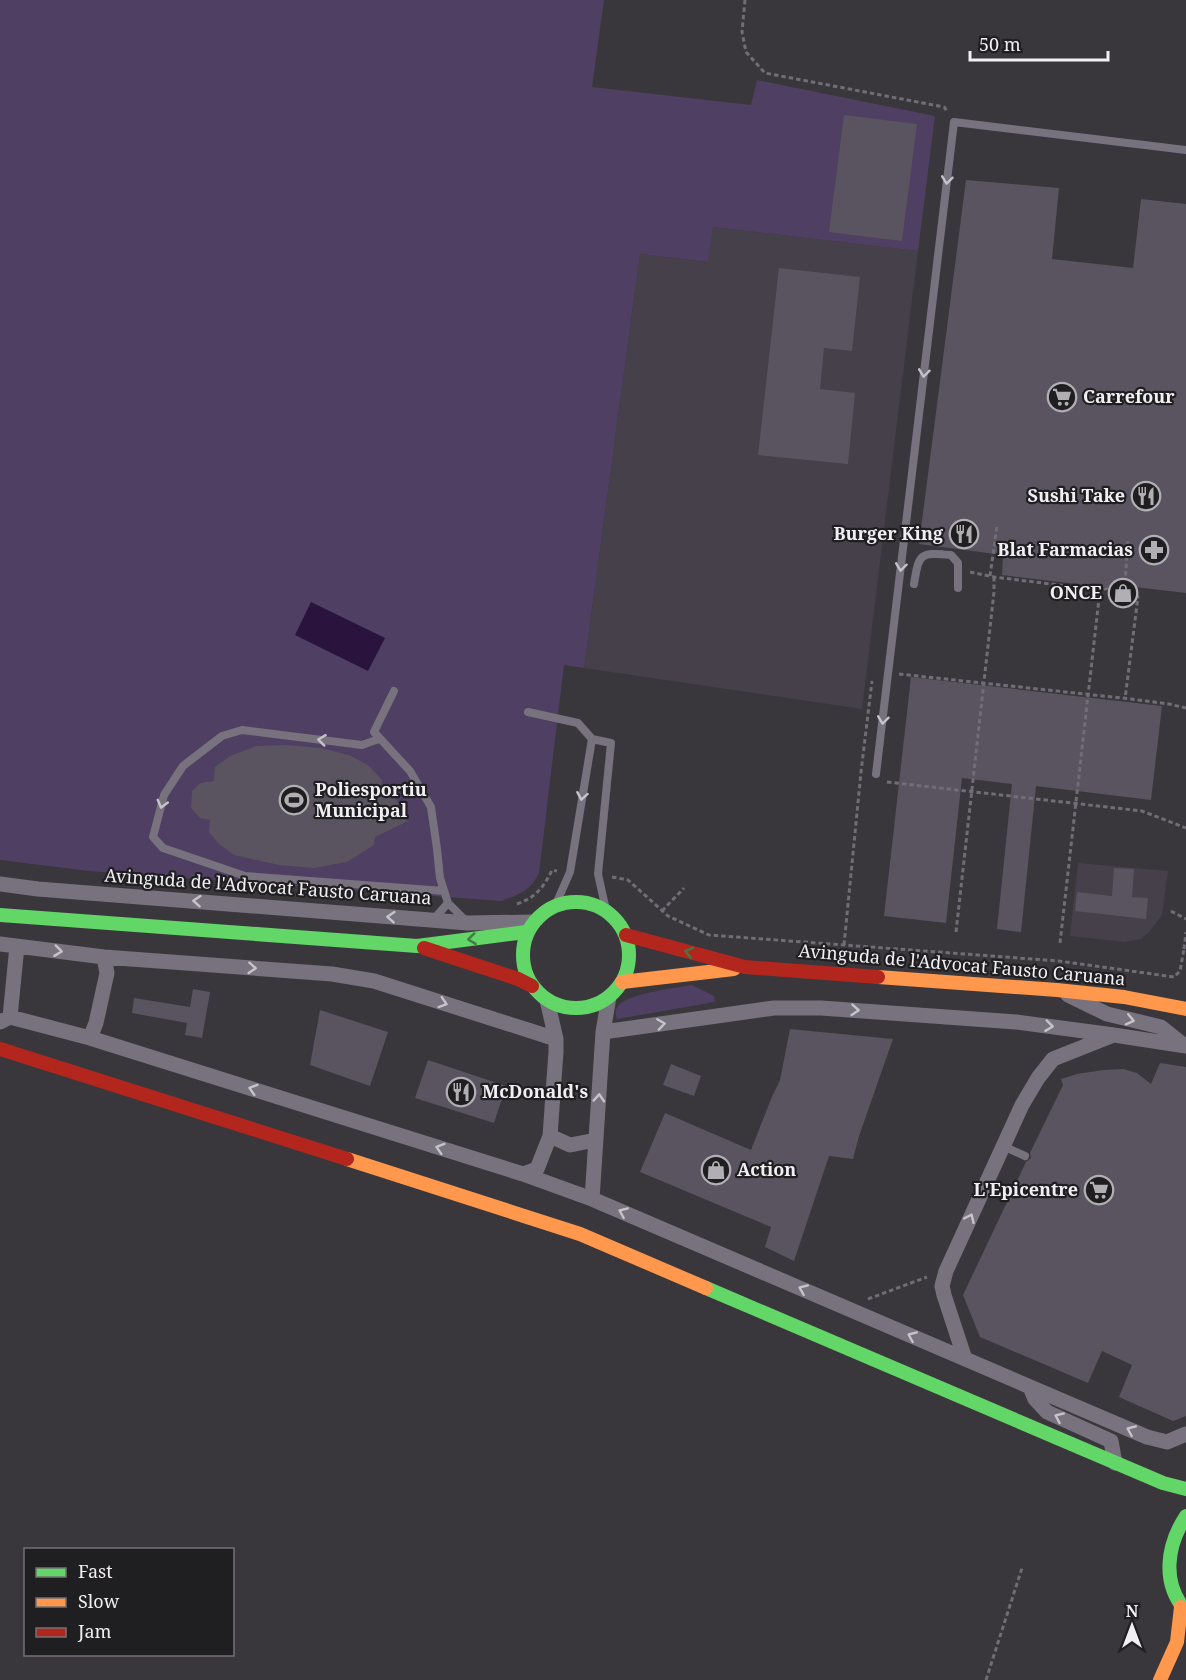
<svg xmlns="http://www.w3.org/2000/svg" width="1186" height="1680" viewBox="0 0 1186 1680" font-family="'Noto Serif',serif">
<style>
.built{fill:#454049}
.green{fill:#4f3f62}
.water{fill:#2a143d}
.building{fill:#59545f}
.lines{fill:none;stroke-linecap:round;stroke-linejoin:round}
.path{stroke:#706d75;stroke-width:3;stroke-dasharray:4.5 3;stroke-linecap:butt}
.lane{stroke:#77727d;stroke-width:8}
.street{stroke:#77727d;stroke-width:15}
.fast{stroke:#63d668;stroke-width:14}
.slow{stroke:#ff974d;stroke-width:14}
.jam{stroke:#b3261e;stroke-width:14}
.oneway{stroke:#c6c3ca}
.oneway2{stroke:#417a44}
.labels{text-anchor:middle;stroke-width:4.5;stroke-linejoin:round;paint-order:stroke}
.poi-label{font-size:18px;font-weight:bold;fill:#f1eff3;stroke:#1f1e21;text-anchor:end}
.street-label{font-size:18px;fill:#f1eff3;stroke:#1f1e21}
</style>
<rect width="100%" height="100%" fill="#39373b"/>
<path class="built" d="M712,227L918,251L862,709L584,668L640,254L707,262Z
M1078,863L1168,871L1162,915L1150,931L1141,939L1124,942L1070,936Z"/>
<path class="green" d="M0,0H604L592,87L751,105L757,80L935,116L918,251L713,227L708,262L640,254L584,668L564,665L539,873C531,891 518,895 501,901L89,871L0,860Z
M692,985L714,996L715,1002L617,1019C615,1014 615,1010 618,1006C628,993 676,988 692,985Z"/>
<path class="water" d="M311,602L385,638L368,671L295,635Z"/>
<path class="building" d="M844,115L917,124L902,241L829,232Z
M966,180L1059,188L1052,259L1133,268L1141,199L1186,204V593L1126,586V590L1002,575L1003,555L919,544Z
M779,268L860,277L852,351L824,348L820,389L855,393L848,464L758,455Z
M911,677L1162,706L1151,800L1036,786L1021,932L997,929L1012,784L962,778L946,923L884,916Z
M288,745L321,748L349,755L368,765L382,780L381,789L392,791L408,821L375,837L374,845L347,862L314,868L279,865L234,855L219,844L209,832L210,820L200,818L191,808L192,791L201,783L214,781L215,767L230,756L257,746Z
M1114,868L1134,869L1132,897L1148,898L1146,919L1075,911L1077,892L1112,896Z
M193,989L210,992L202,1038L185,1035L187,1023L132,1013L134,998L190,1007Z
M320,1010L388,1032L370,1086L310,1065Z
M790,1029L893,1039L859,1136L853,1159L829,1156L794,1261L765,1247L771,1227L640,1172L665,1113L751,1150L771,1099L780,1080Z
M428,1060L506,1086L494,1123L415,1098Z
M1160,1063L1186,1067V1416L1173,1421L1119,1397L1132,1365L1102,1351L1088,1383L980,1337L963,1295L1026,1162L1031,1158L1030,1153L1063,1085L1061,1079L1077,1074L1103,1070L1123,1069L1137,1073L1151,1084Z
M671,1064L701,1076L694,1096L663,1085Z"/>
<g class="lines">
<path class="path" d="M745,0L742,32L746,52L765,73L944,107L947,111
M970,572L994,577L1100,590C1116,588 1128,575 1138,597L1125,699
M990,576L997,526
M1125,583L1128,540
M899,674L1131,699L1169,704L1186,708
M887,782L1142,811L1186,828
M612,877L628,880L668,916L709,935L1059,961L1174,977L1180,971L1184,949L1186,948
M517,904C535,898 544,887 552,870L557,871
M662,911L684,888
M1171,911L1186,919
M956,932L994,592V577
M1060,943L1100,590
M844,945L861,772L872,681
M1184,949L1186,932
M868,1299L927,1277
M986,1680L1022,1568"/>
<path class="lane" d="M914,584C919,553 920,552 951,555L958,563V588
M394,691L374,732L410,771L431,807L437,849L440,878L448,903L467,922
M528,712L578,723L592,739L611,743L598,874L606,910
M379,739L362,745L242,730L222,736L183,766L164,795L153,837L163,848L245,876L444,891
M876,774L954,122L1186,150
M556,904L570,872L592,739
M433,920L448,903
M1003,1146L1025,1156"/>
<path class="street" d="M0,884L38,889L468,923L533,922
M0,944L104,957L332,974L374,981L556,1039
M1068,995L1107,1014L1161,1027L1182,1044
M10,1017L17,946
M0,1022L10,1017L90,1038L523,1174L592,1199L1147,1437L1167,1442L1186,1434
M603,1032L774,1008H821L1016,1022L1114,1035L1186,1046
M90,1038L96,1023L107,973L104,957
M550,1136L570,1145L596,1140
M523,1174L537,1169L550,1136L556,1052V1039L547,1000
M592,1199L603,1032L609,997
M965,1359L944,1295L942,1286L946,1271L1022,1105L1038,1078L1053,1059L1111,1036
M1030,1387L1035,1399L1047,1412L1111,1441L1115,1463"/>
<path class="fast" d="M523 955a53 53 0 1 1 106 0a53 53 0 1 1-106 0Z
M0,915L417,946L526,932
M706,1288L1163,1483L1186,1489
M1186,1516C1167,1545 1161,1583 1186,1611"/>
<path class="slow" d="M878,977L1057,990L1124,997L1186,1009
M622,982L734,969
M347,1159L580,1234L706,1288
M1160,1680L1177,1642L1181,1607"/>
<path class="jam" d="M626,935L745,967L878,977
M424,948L518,979L532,986
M0,1049L347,1159"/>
</g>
<defs><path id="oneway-chevron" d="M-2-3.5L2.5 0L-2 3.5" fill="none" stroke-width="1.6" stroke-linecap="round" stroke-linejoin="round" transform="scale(1.5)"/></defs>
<g class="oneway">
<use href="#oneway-chevron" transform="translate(947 180) rotate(97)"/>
<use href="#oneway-chevron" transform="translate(924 373) rotate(97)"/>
<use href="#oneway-chevron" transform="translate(901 567) rotate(97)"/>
<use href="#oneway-chevron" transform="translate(883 720) rotate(97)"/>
<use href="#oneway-chevron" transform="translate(322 740) rotate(-173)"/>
<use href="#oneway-chevron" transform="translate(582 796) rotate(100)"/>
<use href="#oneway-chevron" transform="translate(162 804) rotate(105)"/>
<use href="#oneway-chevron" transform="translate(197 901) rotate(-176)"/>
<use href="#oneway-chevron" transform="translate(391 917) rotate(-176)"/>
<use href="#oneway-chevron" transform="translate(58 951) rotate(7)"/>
<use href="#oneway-chevron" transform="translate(252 968) rotate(4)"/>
<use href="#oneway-chevron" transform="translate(443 1003) rotate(18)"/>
<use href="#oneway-chevron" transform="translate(855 1010) rotate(4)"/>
<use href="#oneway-chevron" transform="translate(1130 1020) rotate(13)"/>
<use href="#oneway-chevron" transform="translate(661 1024) rotate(-8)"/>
<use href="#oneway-chevron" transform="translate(1049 1026) rotate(7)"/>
<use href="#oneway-chevron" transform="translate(253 1089) rotate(-163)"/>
<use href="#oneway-chevron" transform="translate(599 1098) rotate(-86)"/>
<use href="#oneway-chevron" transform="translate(440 1148) rotate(-163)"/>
<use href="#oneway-chevron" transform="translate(623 1212) rotate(-157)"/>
<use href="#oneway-chevron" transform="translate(970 1218) rotate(-65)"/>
<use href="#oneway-chevron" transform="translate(803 1289) rotate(-157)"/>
<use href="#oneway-chevron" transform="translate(912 1336) rotate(-157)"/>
<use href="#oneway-chevron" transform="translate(1059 1417) rotate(-156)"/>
<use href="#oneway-chevron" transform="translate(1131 1430) rotate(-157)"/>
</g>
<g class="oneway2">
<use href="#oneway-chevron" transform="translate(472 939) rotate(173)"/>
<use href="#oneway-chevron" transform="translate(689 952) rotate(-165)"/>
</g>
<defs>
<g id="supermarket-ring" transform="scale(1.5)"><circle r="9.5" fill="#1f1e21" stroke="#b1afb3" stroke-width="1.5"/><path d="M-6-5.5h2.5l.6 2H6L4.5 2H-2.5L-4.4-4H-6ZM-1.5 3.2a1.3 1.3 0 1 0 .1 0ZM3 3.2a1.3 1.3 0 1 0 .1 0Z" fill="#b1afb3"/></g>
<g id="restaurant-ring" transform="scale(1.5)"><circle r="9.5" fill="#1f1e21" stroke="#b1afb3" stroke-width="1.5"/><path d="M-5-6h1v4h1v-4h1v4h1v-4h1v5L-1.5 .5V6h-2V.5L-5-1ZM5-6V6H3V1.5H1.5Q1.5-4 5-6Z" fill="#b1afb3"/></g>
<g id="pharmacy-ring" transform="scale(1.5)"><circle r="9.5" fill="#1f1e21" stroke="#b1afb3" stroke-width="1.5"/><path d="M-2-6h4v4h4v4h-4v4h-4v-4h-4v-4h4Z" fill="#b1afb3"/></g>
<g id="shop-ring" transform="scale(1.5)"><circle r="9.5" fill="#1f1e21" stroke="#b1afb3" stroke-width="1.5"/><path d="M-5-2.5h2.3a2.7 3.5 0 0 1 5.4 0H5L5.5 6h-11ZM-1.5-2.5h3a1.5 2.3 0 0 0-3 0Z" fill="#b1afb3"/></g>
<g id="stadium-ring" transform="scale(1.5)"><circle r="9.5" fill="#1f1e21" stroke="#b1afb3" stroke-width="1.5"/><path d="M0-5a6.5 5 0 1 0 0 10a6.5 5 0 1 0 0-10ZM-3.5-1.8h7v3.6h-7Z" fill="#b1afb3"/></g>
</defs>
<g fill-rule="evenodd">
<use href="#supermarket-ring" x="1062" y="397"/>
<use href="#restaurant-ring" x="1146" y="496"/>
<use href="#restaurant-ring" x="964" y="534"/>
<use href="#pharmacy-ring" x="1154" y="550"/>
<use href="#shop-ring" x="1123" y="593"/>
<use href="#stadium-ring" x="294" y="800"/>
<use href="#restaurant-ring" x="461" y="1092"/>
<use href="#shop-ring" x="716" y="1170"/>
<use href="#supermarket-ring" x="1099" y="1190"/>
</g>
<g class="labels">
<g class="poi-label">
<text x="1083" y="403" text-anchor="start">Carrefour</text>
<text x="1125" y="502">Sushi Take</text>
<text x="943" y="540">Burger King</text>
<text x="1133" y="556">Blat Farmacias</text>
<text x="1102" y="599">ONCE</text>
<text x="315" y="796" text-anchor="start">Poliesportiu<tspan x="315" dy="21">Municipal</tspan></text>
<text x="482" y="1098" text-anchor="start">McDonald's</text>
<text x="737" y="1176" text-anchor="start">Action</text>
<text x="1078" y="1196">L'Epicentre</text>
</g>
<g class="street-label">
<text transform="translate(268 887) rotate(4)" y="6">Avinguda de l'Advocat Fausto Caruana</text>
<text transform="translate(962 965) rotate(5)" y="6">Avinguda de l'Advocat Fausto Caruana</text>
</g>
</g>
<rect x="24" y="1548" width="210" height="108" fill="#1f1e21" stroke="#737275" stroke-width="1.5"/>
<rect x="36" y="1568" width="30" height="9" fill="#63d668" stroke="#737275" stroke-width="1.5"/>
<text x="78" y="1578" font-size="18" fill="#f1eff3">Fast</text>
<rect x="36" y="1598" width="30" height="9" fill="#ff974d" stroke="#737275" stroke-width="1.5"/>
<text x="78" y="1608" font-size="18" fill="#f1eff3">Slow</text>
<rect x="36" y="1628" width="30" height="9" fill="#b3261e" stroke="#737275" stroke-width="1.5"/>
<text x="78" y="1638" font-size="18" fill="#f1eff3">Jam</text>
<g transform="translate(1132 1626)" stroke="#1f1e21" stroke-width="4.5" paint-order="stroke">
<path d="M0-4.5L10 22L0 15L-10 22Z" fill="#f1eff3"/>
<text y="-9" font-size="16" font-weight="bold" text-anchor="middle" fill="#f1eff3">N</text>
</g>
<path d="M970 51v9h138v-9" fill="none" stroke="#f1eff3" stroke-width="3"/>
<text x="979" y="51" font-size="18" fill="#f1eff3" stroke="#1f1e21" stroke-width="4.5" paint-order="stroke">50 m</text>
</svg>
